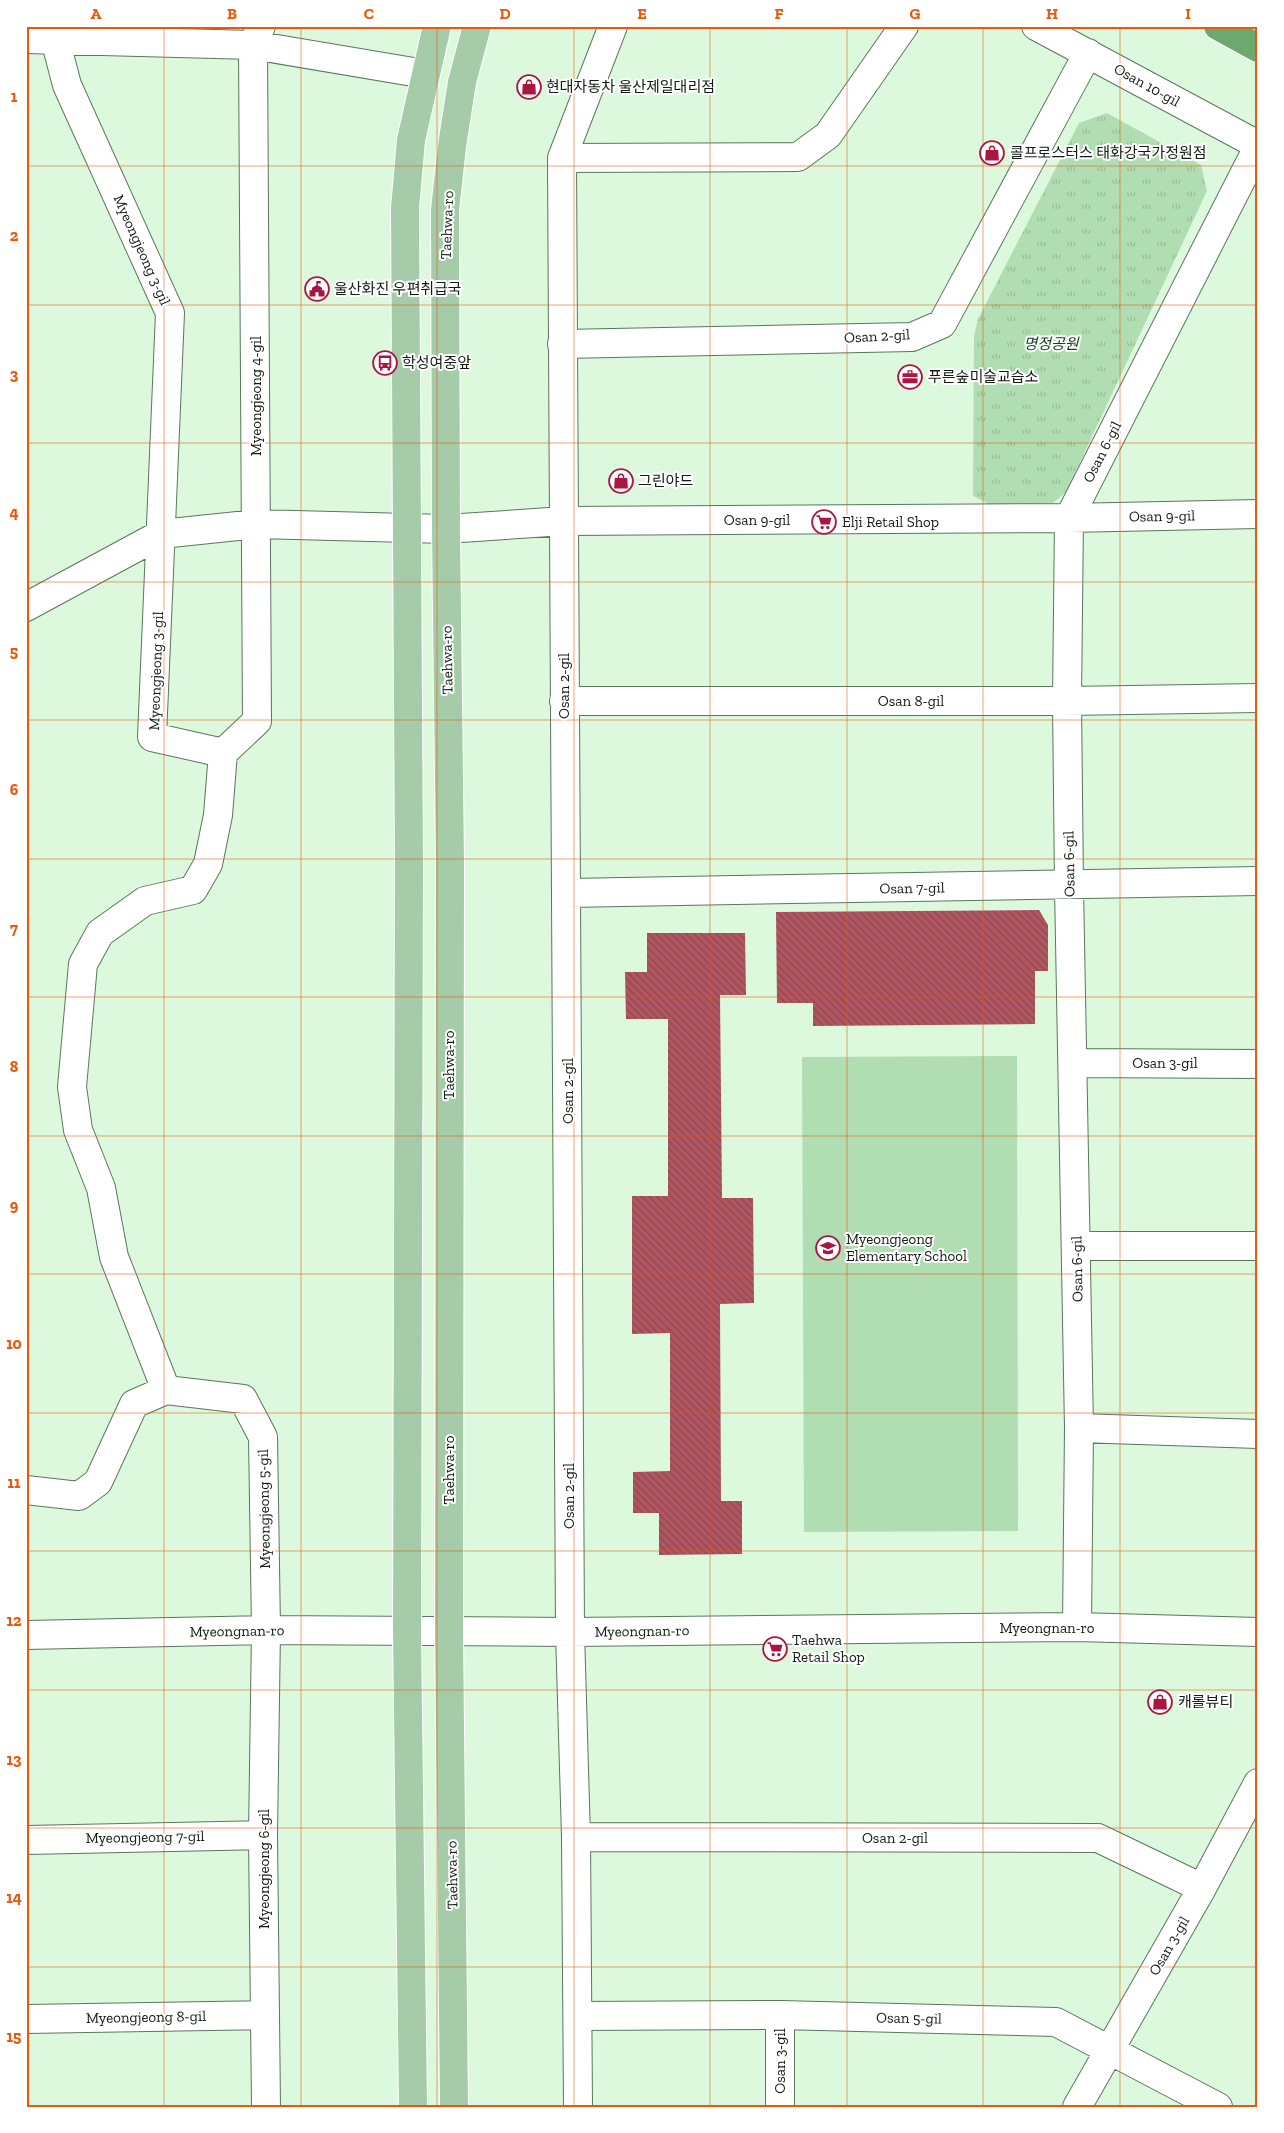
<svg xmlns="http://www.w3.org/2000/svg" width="1284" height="2133" viewBox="0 0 1284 2133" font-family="'Zilla Slab','Noto Sans KR',serif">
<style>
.grass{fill:#b1ddb2}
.park{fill:url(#park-tufts)}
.building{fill:url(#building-back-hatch)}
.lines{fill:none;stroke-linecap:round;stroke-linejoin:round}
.minor-casing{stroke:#5c755d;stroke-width:30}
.major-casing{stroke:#fff;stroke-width:30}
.highway-casing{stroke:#fff;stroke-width:30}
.minor{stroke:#fff;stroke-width:28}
.major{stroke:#a6cba9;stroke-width:28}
.highway{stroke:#6ba96f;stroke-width:28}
.grid{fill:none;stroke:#e8590c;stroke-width:1;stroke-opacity:0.55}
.labels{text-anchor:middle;stroke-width:4;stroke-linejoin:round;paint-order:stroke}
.street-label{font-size:15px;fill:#111b11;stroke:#fff}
.poi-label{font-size:15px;fill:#111b11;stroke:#fff;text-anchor:start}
.park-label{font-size:15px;font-style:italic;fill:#124419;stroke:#fff}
.neatline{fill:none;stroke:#e8590c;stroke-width:2}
.grid-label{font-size:16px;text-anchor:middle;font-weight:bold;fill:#e8590c}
</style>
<defs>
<pattern id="park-tufts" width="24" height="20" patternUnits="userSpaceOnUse" patternTransform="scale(1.25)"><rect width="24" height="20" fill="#b1ddb2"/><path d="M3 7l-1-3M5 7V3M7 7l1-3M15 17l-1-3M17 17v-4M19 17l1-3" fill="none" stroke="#97bd98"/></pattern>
<pattern id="building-back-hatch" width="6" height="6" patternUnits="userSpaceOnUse" patternTransform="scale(1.25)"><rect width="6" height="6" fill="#b05562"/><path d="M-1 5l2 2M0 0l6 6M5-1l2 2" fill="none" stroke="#8e464f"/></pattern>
</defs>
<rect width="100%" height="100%" fill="#dcf9dd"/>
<path class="grass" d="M1017,1056L1018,1531L804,1532L802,1057Z"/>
<path class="park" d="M1107,113L1201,165L1207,191L1066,492L1053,503L993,506L973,496L974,336L978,319L1079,123Z"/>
<path class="building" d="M1039,910L1048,925V971H1035V1024L813,1026V1003H777L776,912Z
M647,933H745L746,995H720L722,1198H753L754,1303L720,1304L721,1501H742V1554L659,1555V1513H633V1472L670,1471V1333L632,1334V1196H668V1019H626L625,972H647Z"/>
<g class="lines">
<g class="minor-casing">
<path id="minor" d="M1036,26L1258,145
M26,39L253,45L425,74
M55,39L67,85L170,313L152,737L223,753
M562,158L798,157L828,135L904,26
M562,344L912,337L942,324L1088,53
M26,607L161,534L257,524L446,529L564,521L1069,518L1258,514
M564,701H1067L1258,698
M223,753L257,721L253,45L261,26
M567,893L1258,881
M1073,1063L1258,1064
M1077,1246H1258
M166,1390L114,1257L101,1188L78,1130L72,1087L83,964L100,933L145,901L193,890L208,864L218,815L223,753
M1079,1428L1258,1434
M26,1490L79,1496L98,1482L134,1404L166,1390L243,1399L263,1437L266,1630L263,1835L266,2107
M1077,1627L1079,1428L1069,886L1067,701L1069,518L1258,147
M26,1635L266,1630L570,1632L1077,1627L1258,1632
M576,1837L1098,1838L1202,1888
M26,1840L263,1835
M780,2015V2107
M578,2016L780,2015L1056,2022L1218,2107
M26,2019L265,2015
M578,2107L576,1837L570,1632L562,158L613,26
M1077,2107L1202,1888L1258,1783"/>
</g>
<g class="major-casing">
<path id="major" d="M413,2107L407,1631L409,864L405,208L411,140L437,26
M454,2107L449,1631L450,864L446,529L445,210L452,146L462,82L477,26"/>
</g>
<g class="highway-casing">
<path id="highway" d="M1218,26L1258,48"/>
</g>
<use href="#minor" class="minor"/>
<use href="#major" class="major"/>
<use href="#highway" class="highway"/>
</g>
<path class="grid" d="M164,26V2107M301,26V2107M437,26V2107M574,26V2107M710,26V2107M847,26V2107M983,26V2107M1120,26V2107M26,166H1258M26,305H1258M26,443H1258M26,582H1258M26,720H1258M26,859H1258M26,997H1258M26,1136H1258M26,1274H1258M26,1413H1258M26,1551H1258M26,1690H1258M26,1828H1258M26,1967H1258"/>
<defs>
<g id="shop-ring" transform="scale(1.25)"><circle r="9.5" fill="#fff" stroke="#ab1641" stroke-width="1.5"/><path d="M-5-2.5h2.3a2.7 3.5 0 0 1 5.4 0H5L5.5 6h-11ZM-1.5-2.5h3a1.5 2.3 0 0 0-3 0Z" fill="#ab1641"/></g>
<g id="civic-ring" transform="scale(1.25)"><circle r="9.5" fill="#fff" stroke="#ab1641" stroke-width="1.5"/><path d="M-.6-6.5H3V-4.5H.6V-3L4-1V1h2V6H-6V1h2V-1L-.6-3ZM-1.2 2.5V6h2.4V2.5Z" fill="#ab1641"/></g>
<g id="bus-ring" transform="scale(1.25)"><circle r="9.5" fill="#fff" stroke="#ab1641" stroke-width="1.5"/><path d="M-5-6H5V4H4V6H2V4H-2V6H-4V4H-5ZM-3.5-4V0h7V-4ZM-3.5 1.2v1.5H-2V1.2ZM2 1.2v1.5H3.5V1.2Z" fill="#ab1641"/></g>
<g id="office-ring" transform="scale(1.25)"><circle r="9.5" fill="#fff" stroke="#ab1641" stroke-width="1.5"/><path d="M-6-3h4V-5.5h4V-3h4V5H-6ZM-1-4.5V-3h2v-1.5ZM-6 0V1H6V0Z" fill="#ab1641"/></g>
<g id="supermarket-ring" transform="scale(1.25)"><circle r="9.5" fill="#fff" stroke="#ab1641" stroke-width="1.5"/><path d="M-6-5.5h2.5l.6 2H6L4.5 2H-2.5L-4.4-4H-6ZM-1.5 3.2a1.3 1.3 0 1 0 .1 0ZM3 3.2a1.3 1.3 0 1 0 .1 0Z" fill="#ab1641"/></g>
<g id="school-ring" transform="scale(1.25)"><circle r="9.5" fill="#fff" stroke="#ab1641" stroke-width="1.5"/><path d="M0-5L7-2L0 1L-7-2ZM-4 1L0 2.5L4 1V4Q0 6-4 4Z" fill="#ab1641"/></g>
</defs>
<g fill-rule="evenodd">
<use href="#shop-ring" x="529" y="87"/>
<use href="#shop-ring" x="992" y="153"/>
<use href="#civic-ring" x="317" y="289"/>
<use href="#bus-ring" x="385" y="363"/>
<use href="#office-ring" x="910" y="377"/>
<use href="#shop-ring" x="621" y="481"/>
<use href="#supermarket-ring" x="824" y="522"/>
<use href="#school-ring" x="828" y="1248"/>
<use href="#supermarket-ring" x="775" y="1649"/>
<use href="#shop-ring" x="1160" y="1702"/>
</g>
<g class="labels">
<g class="street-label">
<text transform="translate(1147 85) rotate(29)" y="5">Osan 10-gil</text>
<text transform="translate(447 225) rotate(-88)" y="5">Taehwa-ro</text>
<text transform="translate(142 250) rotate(66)" y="5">Myeongjeong 3-gil</text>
<text transform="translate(877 336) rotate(-3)" y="5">Osan 2-gil</text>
<text transform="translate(256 396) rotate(-90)" y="5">Myeongjeong 4-gil</text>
<text transform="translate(1102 452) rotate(-63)" y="5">Osan 6-gil</text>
<text transform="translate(1162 516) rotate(-1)" y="5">Osan 9-gil</text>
<text x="757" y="525">Osan 9-gil</text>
<text transform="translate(447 660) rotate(-91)" y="5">Taehwa-ro</text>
<text transform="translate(156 671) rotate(-88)" y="5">Myeongjeong 3-gil</text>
<text transform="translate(564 686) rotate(-90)" y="5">Osan 2-gil</text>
<text x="911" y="706">Osan 8-gil</text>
<text transform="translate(1069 864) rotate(-91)" y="5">Osan 6-gil</text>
<text transform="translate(912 888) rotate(-1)" y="5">Osan 7-gil</text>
<text x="1165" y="1068">Osan 3-gil</text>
<text transform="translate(449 1065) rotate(-90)" y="5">Taehwa-ro</text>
<text transform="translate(568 1091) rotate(-90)" y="5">Osan 2-gil</text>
<text transform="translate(1077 1269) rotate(-91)" y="5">Osan 6-gil</text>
<text transform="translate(449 1470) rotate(-90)" y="5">Taehwa-ro</text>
<text transform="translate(569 1496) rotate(-90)" y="5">Osan 2-gil</text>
<text transform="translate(264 1509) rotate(-91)" y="5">Myeongjeong 5-gil</text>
<text x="1047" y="1633">Myeongnan-ro</text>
<text transform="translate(237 1631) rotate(-1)" y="5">Myeongnan-ro</text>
<text transform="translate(642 1631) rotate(-1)" y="5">Myeongnan-ro</text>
<text transform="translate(145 1837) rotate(-1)" y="5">Myeongjeong 7-gil</text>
<text x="895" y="1843">Osan 2-gil</text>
<text transform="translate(264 1869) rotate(-90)" y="5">Myeongjeong 6-gil</text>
<text transform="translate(452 1875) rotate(-91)" y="5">Taehwa-ro</text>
<text transform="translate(1169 1946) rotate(-60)" y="5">Osan 3-gil</text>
<text transform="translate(146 2017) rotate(-1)" y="5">Myeongjeong 8-gil</text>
<text transform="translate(909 2018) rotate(1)" y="5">Osan 5-gil</text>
<text transform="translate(780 2061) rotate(-90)" y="5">Osan 3-gil</text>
</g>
<g class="poi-label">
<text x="546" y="92">현대자동차 울산제일대리점</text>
<text x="1010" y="158">콜프로스터스 태화강국가정원점</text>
<text x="334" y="294">울산화진 우편취급국</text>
<text x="402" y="368">학성여중앞</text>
<text x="928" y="382">푸른숲미술교습소</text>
<text x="638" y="486">그린야드</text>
<text x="842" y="527">Elji Retail Shop</text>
<text x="846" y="1244">Myeongjeong<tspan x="846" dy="17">Elementary School</tspan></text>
<text x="792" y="1645">Taehwa<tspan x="792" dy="17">Retail Shop</tspan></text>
<text x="1178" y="1707">캐롤뷰티</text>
</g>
<g class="park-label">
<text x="1051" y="349">명정공원</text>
</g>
</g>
<rect width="1284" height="2133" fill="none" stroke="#ffffff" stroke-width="55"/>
<rect x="28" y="28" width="1228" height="2078" class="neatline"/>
<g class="grid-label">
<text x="96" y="19">A</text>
<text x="232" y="19">B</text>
<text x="369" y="19">C</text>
<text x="505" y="19">D</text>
<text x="642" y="19">E</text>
<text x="779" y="19">F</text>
<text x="915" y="19">G</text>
<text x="1052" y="19">H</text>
<text x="1188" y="19">I</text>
<text x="14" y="102">1</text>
<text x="14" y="241">2</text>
<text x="14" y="380">3</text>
<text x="14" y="518">4</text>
<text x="14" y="657">5</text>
<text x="14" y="795">6</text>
<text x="14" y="934">7</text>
<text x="14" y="1072">8</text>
<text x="14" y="1211">9</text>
<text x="14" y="1349">10</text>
<text x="14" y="1488">11</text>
<text x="14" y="1626">12</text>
<text x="14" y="1765">13</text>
<text x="14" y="1903">14</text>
<text x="14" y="2042">15</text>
</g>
</svg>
